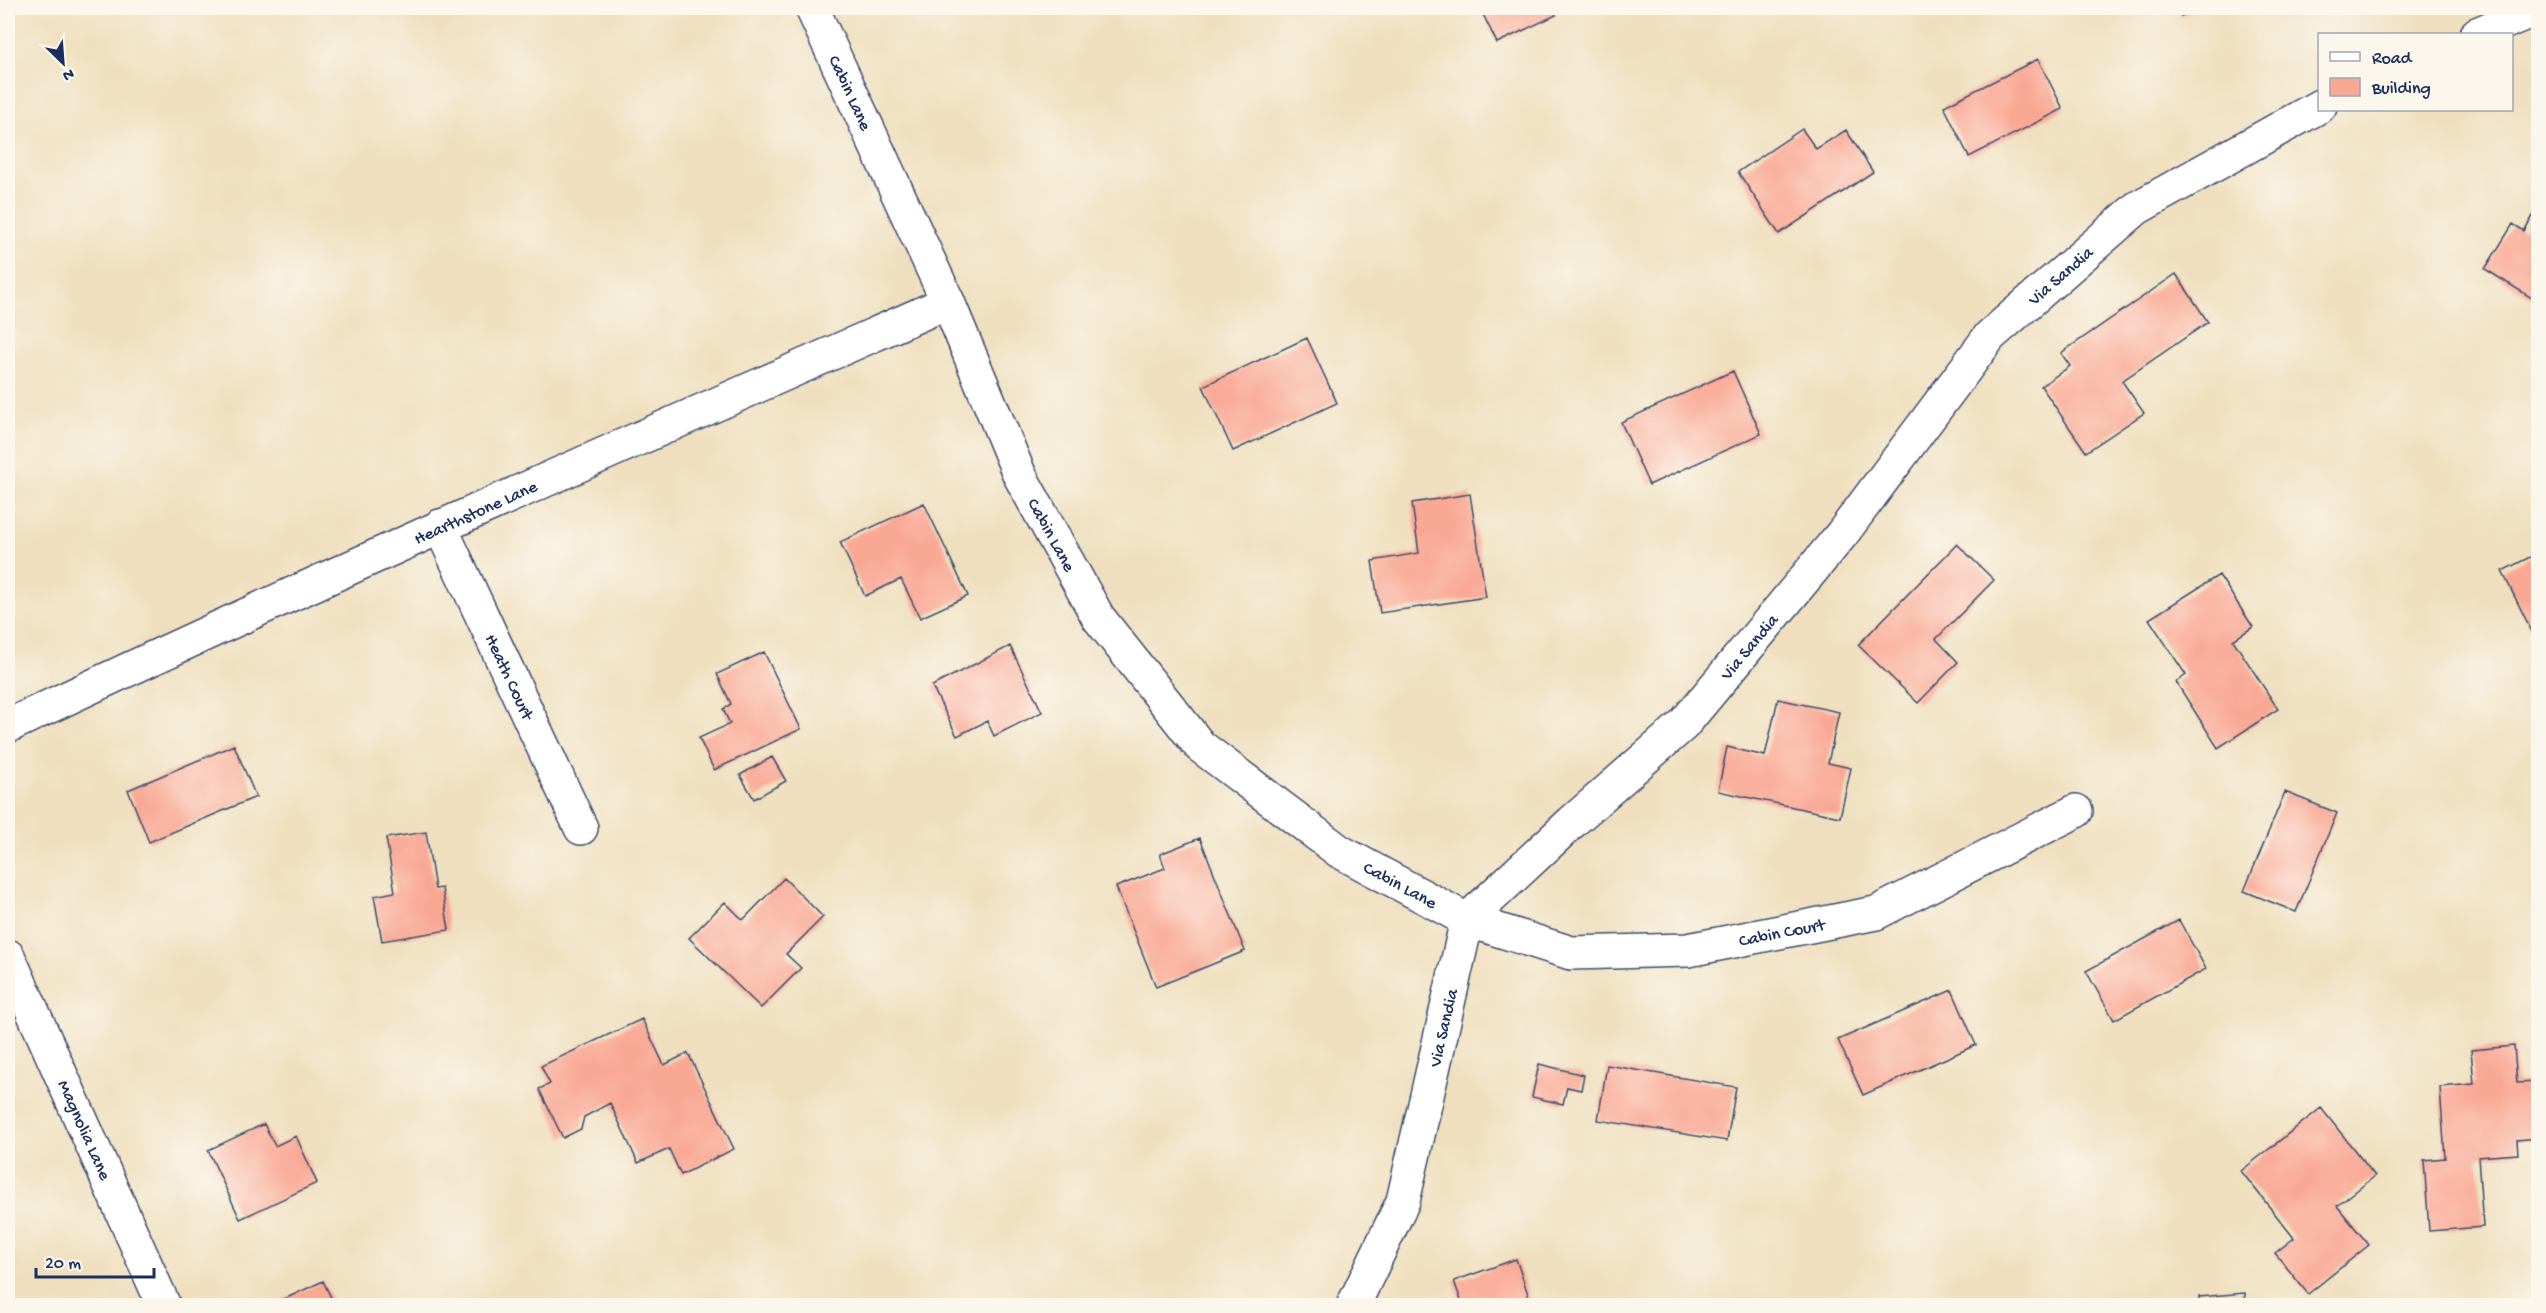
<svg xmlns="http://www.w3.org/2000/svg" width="2546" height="1313" viewBox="0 0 2546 1313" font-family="'Gochi Hand',sans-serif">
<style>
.building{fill:#f9a894}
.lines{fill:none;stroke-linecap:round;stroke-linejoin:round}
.street-casing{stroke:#3b496c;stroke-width:36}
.street{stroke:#fff;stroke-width:33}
.labels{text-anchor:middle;stroke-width:4.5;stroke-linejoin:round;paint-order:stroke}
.street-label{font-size:18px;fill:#1b2f5e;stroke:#fbf7ec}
</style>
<rect width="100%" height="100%" fill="#fbf7ec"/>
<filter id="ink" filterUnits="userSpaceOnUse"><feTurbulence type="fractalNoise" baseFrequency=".0167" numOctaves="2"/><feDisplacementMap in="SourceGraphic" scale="12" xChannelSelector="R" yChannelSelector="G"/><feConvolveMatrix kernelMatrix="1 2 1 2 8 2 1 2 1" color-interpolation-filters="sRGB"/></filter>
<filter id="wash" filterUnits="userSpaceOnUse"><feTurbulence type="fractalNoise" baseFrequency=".008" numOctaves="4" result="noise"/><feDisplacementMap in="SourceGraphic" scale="24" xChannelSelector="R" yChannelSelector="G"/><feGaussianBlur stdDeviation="1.35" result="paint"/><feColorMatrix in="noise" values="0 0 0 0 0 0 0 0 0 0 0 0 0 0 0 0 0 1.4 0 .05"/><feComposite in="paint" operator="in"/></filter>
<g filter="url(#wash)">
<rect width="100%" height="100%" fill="#efdfbe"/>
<g id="blocks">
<path class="building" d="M1480,8H1552L1556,15L1497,43Z
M2177,8H2200L2181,16Z
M2038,59L2063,109L1969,157L1944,106Z
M1802,129L1816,149L1846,130L1873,172L1779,234L1738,172Z
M2538,208V302L2485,269L2513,224L2524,231Z
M2176,274L2208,322L2122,381L2144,413L2086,452L2041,386L2070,366L2061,353Z
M1307,338L1337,403L1233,451L1203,386Z
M1733,371L1761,434L1649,485L1621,422Z
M1470,494L1486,597L1380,613L1372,561L1419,553L1412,503Z
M924,503L968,596L920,618L901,579L865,596L840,542Z
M1957,544L1994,580L1936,639L1958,662L1918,703L1858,645Z
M2538,553V644L2502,571Z
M2219,575L2253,627L2233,640L2278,709L2218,748L2176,682L2186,675L2149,619Z
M1010,646L1042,712L994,736L987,721L957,736L932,686Z
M764,652L801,729L714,770L699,738L730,724L723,709L731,704L717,674Z
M1778,699L1839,712L1828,763L1851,768L1840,817L1718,791L1727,747L1765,756Z
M234,745L256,797L149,842L128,790Z
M772,757L786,781L754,799L740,775Z
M2285,792L2337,813L2296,912L2244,891Z
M426,832L435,889L442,888L449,930L382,941L374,896L395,892L386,838Z
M1200,838L1245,951L1156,987L1116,887L1165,868L1160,854Z
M784,878L823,917L786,954L801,968L761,1008L689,938L725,902L743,920Z
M2179,920L2206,969L2114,1020L2086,971Z
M1952,990L1976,1045L1863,1095L1838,1040Z
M642,1019L664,1065L688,1053L734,1149L681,1175L669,1149L638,1163L610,1103L584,1117L581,1129L563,1138L539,1089L550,1084L541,1066Z
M2514,1046L2517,1083L2536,1082L2538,1138L2517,1140L2518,1154L2478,1157L2483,1227L2429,1231L2424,1160L2445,1158L2440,1087L2474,1084L2471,1050Z
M1539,1064L1584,1075L1581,1090L1567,1087L1563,1104L1532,1097Z
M1607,1065L1736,1087L1727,1141L1598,1120Z
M2321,1108L2375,1176L2337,1206L2369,1245L2308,1294L2275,1253L2294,1238L2241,1171Z
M264,1124L275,1146L296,1136L317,1183L240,1219L208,1150Z
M1516,1259L1532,1306H1463L1454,1281Z
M323,1281L335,1306H277L276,1303Z
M2245,1293L2246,1306H2199V1297Z"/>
</g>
</g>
<g filter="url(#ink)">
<use href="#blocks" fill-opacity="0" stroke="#3b496c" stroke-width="1.5"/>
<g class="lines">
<g class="street-casing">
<g id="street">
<path id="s1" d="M812,8L948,302L1020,476L1098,617L1200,746L1339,851L1467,920L1571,953L1688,950L1876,913L2076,811"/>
<path d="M2477,34L2538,8"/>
<path id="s2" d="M440,526L581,828"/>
<path id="s3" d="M8,726C318,579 633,441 948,302"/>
<path id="s4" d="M8,956L164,1306"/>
<path id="s5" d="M1353,1306L1403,1201L1467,920L1572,822L1683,725L1842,534L1990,336L2137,208L2320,106"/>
</g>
</g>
<use href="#street" class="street"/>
</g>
</g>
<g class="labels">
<g class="street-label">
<text dy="6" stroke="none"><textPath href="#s1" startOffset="93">Cabin Lane</textPath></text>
<text dy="6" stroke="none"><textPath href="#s5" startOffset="1284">Via Sandia</textPath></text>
<text dy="6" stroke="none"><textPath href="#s3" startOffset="514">Hearthstone Lane</textPath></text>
<text dy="6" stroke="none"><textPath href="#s1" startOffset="579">Cabin Lane</textPath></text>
<text dy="6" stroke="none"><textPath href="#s5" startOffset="798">Via Sandia</textPath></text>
<text dy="6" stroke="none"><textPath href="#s2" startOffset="166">Heath Court</textPath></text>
<text dy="6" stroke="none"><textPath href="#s1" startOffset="1082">Cabin Lane</textPath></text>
<text dy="6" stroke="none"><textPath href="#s1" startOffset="1479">Cabin Court</textPath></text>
<text dy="6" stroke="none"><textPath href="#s5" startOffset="294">Via Sandia</textPath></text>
<text dy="6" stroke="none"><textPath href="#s4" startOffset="190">Magnolia Lane</textPath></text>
</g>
</g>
<rect width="2546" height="1313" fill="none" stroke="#fbf7ec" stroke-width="30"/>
<rect x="2318" y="33" width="195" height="78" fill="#fbf7ec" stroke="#a1a7b3" stroke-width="1.5"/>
<rect x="2330" y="52" width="30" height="9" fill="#ffffff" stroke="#a1a7b3" stroke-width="1.5"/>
<text x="2372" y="63" font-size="18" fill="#1b2f5e">Road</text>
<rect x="2330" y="78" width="30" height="18" fill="#f9a894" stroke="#a1a7b3" stroke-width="1.5"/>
<text x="2372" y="93" font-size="18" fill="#1b2f5e">Building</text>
<g transform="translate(63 63) rotate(155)" stroke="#fbf7ec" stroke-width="4.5" paint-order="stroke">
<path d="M0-4.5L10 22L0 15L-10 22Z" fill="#1b2f5e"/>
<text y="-9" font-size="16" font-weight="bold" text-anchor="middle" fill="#1b2f5e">N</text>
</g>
<path d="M36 1268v9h118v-9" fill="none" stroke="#1b2f5e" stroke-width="3"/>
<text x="45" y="1268" font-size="18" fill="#1b2f5e" stroke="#fbf7ec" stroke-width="4.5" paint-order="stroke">20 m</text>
</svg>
